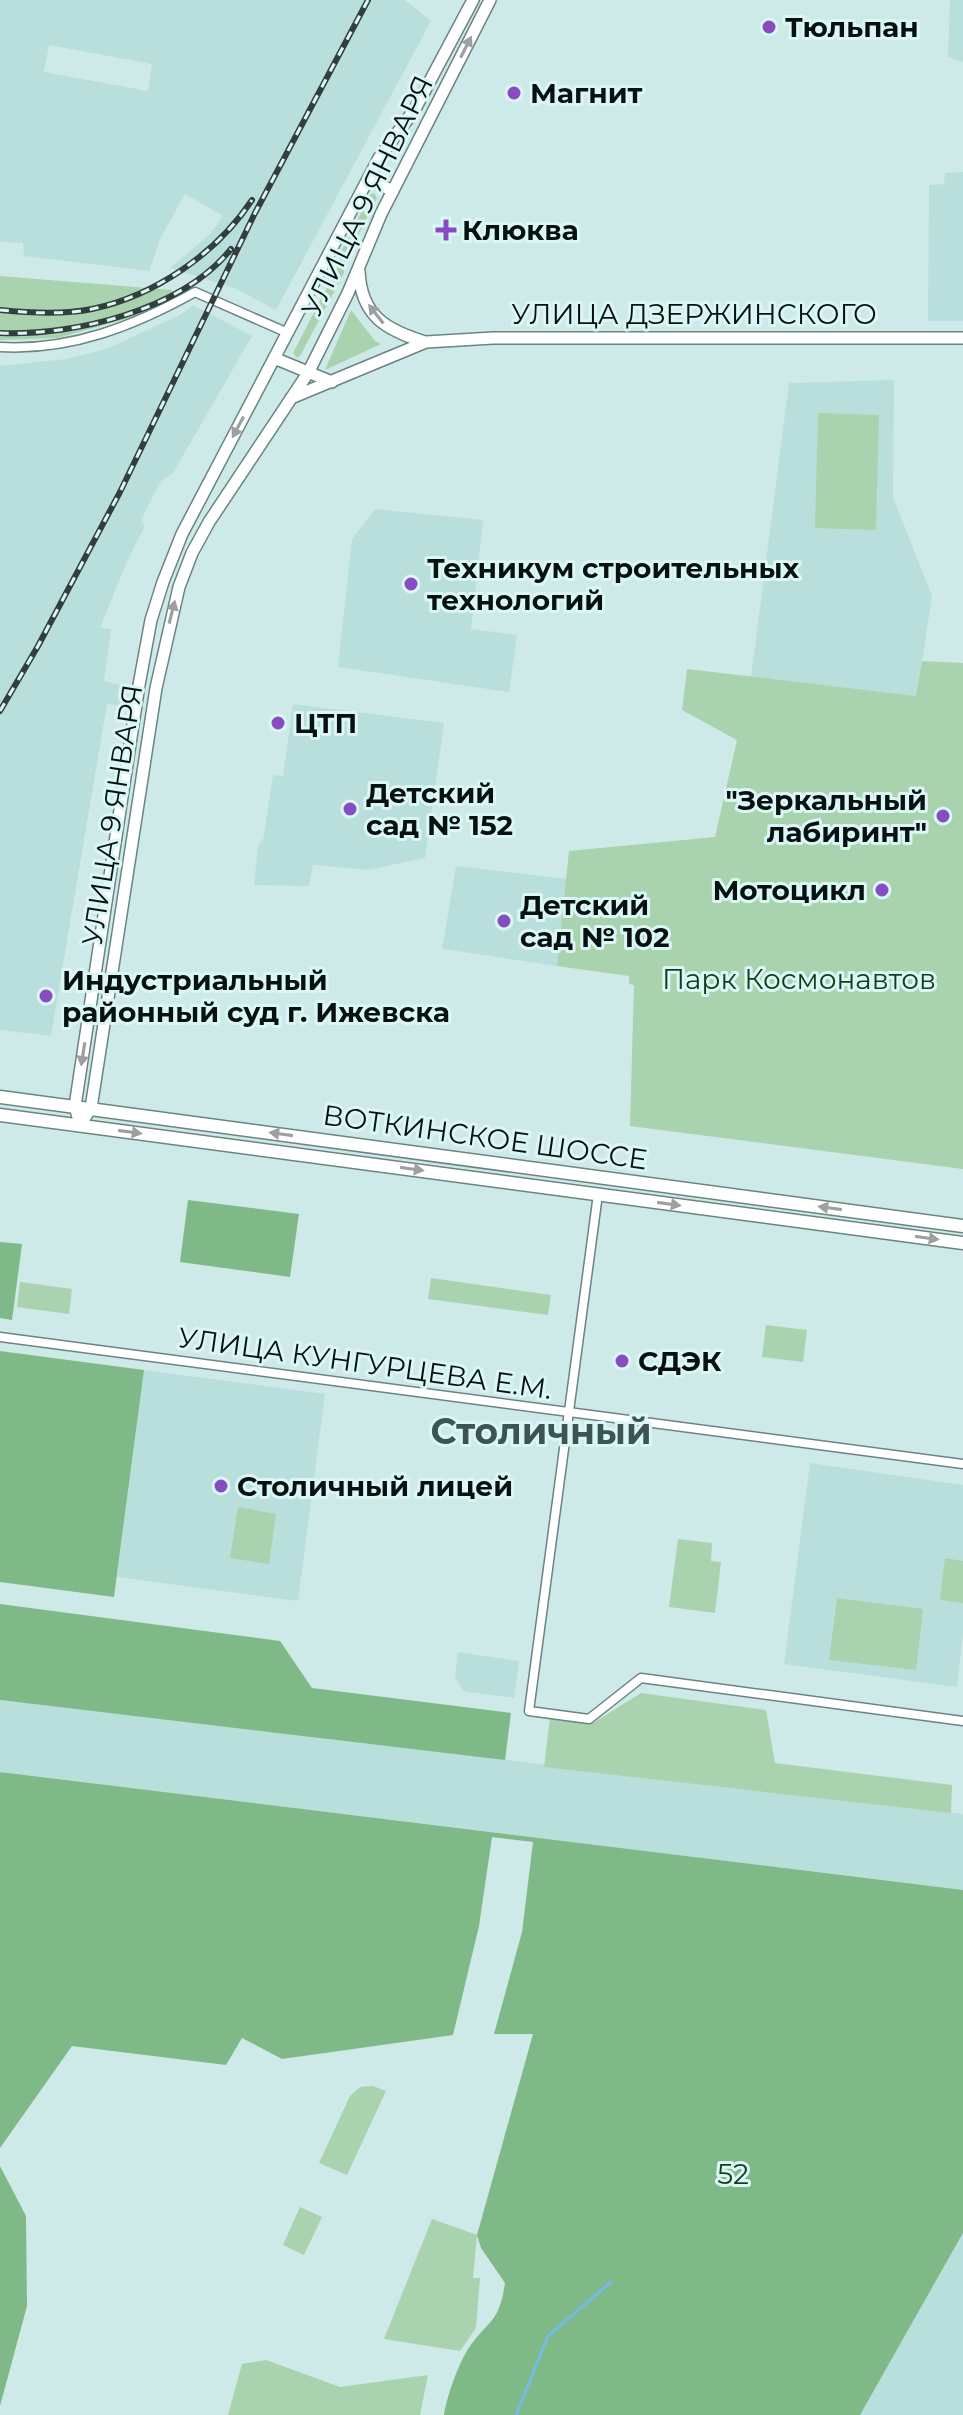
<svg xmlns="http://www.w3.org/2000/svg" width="963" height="2415" viewBox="0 0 963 2415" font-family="Montserrat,sans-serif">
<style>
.built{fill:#b9dfdd;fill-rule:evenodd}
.green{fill:#a9d2ae}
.forest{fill:#80b988}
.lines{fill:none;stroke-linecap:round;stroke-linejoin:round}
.stream{stroke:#76bbe6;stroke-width:3}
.street-casing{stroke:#6a8482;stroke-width:11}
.secondary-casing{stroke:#6a8482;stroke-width:14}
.primary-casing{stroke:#6a8482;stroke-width:15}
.street{stroke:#fff;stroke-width:8}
.secondary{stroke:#fff;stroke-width:11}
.primary{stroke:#fff;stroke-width:12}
.rail-casing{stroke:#313f3d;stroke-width:6}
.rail{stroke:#dbf7f5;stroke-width:3;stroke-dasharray:9;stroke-linecap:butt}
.oneway{fill:#9ca09f}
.poi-dot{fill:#884cc2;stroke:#dbf7f5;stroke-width:3}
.labels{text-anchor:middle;stroke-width:6;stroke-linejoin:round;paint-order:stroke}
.poi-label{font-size:28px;font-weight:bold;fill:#071110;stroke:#dbf7f5;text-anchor:start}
.street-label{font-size:28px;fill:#071110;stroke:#dbf7f5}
.park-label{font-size:28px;fill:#123d1c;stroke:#dbf7f5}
.district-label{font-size:36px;font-weight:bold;fill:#3c5453;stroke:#dbf7f5}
</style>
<rect width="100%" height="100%" fill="#ceeae8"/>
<path class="built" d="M0,0H405L431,21L276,310L234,288L170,268L211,233L223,216L185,194L161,237L149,271L24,256L23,243L0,242ZM49,45L152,64L148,91L44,72Z
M950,0H963V62L948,57Z
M963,172V321H928L929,185L944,184L945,173Z
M193,305L252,336L173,473L161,481L141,520L145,526L129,557L100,628L111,629L104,681L125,686L122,706L107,704L51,1036L0,1030V366L66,359L106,349L180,315Z
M894,380L893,497L932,596L917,696L751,677L789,383Z
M375,509L483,520L471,629L517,635L509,692L338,667L352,539Z
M293,704L444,723L425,858L368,870L313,865L309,886L254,885L258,845L263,840L273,775L283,776Z
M456,866L567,879L557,966L442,949Z
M144,1370L325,1394L298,1601L117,1577Z
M810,1463L963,1485V1634L957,1687L784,1664Z
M458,1652L519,1661L514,1698L463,1691L455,1676Z
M0,1700L963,1814V1890L0,1772Z
M963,2233V2415H860Z"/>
<path class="green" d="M374,193L377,198L346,259L344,273L300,356L297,358L293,353L337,268L340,254L370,195Z
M0,276L172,290L171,298L133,317L58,338L0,340Z
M351,310L375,341L381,344L325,370Z
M818,413L879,415L876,530L815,528Z
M922,661L963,663V1169L630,1126L634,985L629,984V976L557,966L569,851L715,837L737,740L682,710L687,669L916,696Z
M431,1278L551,1295L548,1315L428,1299Z
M20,1282L72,1289L69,1314L17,1307Z
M766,1325L807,1330L803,1362L762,1357Z
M238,1507L276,1514L269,1564L230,1558Z
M678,1539L712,1543L711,1561L721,1562L715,1613L669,1607Z
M945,1558L963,1561V1603L940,1600Z
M837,1598L923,1609L916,1670L829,1660Z
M641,1693L766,1710L775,1763L952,1785L951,1813L544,1767L550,1718L593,1723Z
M373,2086L386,2091L347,2175L319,2163L350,2096L360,2087Z
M300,2207L322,2217L304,2255L283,2245Z
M432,2219L477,2235L473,2278H480L476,2328L460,2351L384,2339Z
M266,2360L340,2387L428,2375L420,2415H228L242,2364Z"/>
<path class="forest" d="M188,1200L299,1214L290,1277L180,1262Z
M0,1242L22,1244L12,1320L0,1318Z
M0,1351L144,1370L114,1597L0,1582Z
M0,1604L280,1641L312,1688L511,1713L505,1760L0,1700Z
M0,1772L963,1890V2233L860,2415H444C447,2396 458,2365 468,2349C488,2319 499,2325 505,2283L481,2248L477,2235L533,2034H494L522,1932L533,1842L492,1837L479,1926L453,2035L282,2059L242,2038L226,2065L72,2046L0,2148Z
M0,2166L26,2216L27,2306L0,2406Z"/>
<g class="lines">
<path class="stream" d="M516,2415L548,2336L611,2282"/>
<g class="street-casing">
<path id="street" d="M0,347C71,351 134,326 195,292L288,333
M598,1194L529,1711L589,1719L641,1678L963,1721
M0,1337L963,1464"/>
</g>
<g class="secondary-casing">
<path id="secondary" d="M368,179L393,191
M359,271C361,316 386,330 425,342
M274,358L332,382
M291,398L426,342L493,338H963
M80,1125L91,1108L156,688L179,587L192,553L209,522L308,373L348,293L381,214L490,0
M80,1125L75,1106L139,685L151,620L163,582L182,534L379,158L415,109L473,0"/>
</g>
<g class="primary-casing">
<path id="primary" d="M0,1097L963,1226
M0,1115L963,1243"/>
</g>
<use href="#street" class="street"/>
<use href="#secondary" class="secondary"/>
<use href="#primary" class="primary"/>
<g class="rail-casing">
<path id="rail" d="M0,310C30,313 63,315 92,309C155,296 217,253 252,200
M0,333C75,336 182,310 231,249
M0,711L38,646L120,492L255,213L368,0"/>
</g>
<use href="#rail" class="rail"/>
</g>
<defs><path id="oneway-solid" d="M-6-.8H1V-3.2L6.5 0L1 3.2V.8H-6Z" transform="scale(2)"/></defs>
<g class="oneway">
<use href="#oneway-solid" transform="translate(466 47) rotate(-63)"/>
<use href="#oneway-solid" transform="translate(376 314) rotate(-128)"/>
<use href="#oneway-solid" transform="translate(238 427) rotate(118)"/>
<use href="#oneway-solid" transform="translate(172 612) rotate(-76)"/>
<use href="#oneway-solid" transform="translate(83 1054) rotate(99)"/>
<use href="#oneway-solid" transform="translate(130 1132) rotate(8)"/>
<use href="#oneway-solid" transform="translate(281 1134) rotate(-172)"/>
<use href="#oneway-solid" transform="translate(412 1169) rotate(8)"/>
<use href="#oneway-solid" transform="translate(669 1204) rotate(8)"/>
<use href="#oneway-solid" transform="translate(830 1208) rotate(-172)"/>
<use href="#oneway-solid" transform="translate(927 1238) rotate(8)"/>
</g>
<g class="poi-dot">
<circle cx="769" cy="27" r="8"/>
<circle cx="514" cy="93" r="8"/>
<path d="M442 218h8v8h8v8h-8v8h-8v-8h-8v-8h8z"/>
<circle cx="411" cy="584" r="8"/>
<circle cx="278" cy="723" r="8"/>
<circle cx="350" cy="809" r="8"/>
<circle cx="943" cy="816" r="8"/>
<circle cx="882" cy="890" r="8"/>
<circle cx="504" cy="921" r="8"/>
<circle cx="46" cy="996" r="8"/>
<circle cx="622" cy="1361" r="8"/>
<circle cx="221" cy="1486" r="8"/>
</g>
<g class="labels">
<g class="poi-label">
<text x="785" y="37">Тюльпан</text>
<text x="530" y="103">Магнит</text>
<text x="462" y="240">Клюква</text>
<text x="427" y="578">Техникум строительных<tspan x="427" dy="32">технологий</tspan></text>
<text x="294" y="733">ЦТП</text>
<text x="366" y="803">Детский<tspan x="366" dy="32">сад № 152</tspan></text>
<text x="927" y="810" text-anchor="end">"Зеркальный<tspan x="927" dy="32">лабиринт"</tspan></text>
<text x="866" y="900" text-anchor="end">Мотоцикл</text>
<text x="520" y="915">Детский<tspan x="520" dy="32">сад № 102</tspan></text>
<text x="62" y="990">Индустриальный<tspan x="62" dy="32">районный суд г. Ижевска</tspan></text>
<text x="638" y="1371">СДЭК</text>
<text x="237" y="1496">Столичный лицей</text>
</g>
<g class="street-label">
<text transform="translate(367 196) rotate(-64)" y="10">УЛИЦА 9 ЯНВАРЯ</text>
<text x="694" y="324">УЛИЦА ДЗЕРЖИНСКОГО</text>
<text transform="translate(112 815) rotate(-81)" y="10">УЛИЦА 9 ЯНВАРЯ</text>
<text transform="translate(485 1137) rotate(8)" y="10">ВОТКИНСКОЕ ШОССЕ</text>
<text transform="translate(365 1363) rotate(8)" y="10">УЛИЦА КУНГУРЦЕВА Е.М.</text>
</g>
<g class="park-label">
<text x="799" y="989">Парк Космонавтов</text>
<text x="733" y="2184">52</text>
</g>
<g class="district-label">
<text x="541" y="1444">Столичный</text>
</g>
</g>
</svg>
